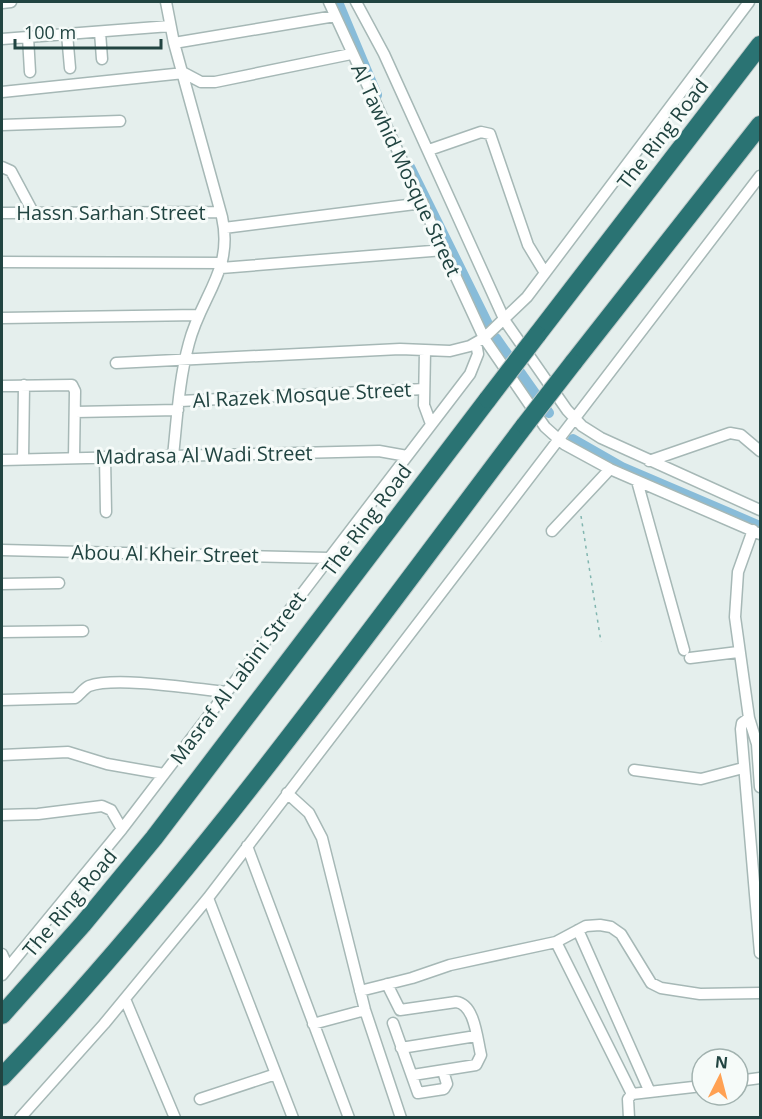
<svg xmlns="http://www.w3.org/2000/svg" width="762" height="1119" viewBox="0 0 762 1119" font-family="'Open Sans',sans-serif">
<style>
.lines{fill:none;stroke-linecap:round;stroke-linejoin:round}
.canal{stroke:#88bcd9;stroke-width:10}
.minor-casing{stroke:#a6b8b6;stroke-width:13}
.motorway-casing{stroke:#c1cbca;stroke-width:20}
.path{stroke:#82b6b0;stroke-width:1.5;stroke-dasharray:3 4.5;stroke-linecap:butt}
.minor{stroke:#fff;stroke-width:10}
.motorway{stroke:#2a7373;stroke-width:18}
.motorway-bridge-casing{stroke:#c1cbca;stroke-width:20;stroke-linecap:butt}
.motorway-bridge{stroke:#2a7373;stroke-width:18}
.labels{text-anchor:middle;stroke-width:6;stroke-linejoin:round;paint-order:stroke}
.street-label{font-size:20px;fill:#214441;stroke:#f6fbf9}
</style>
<rect width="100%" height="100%" fill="#e5efed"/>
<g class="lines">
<path class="canal" d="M338,2L377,95
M410,167L490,328
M496,338L549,413
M573,439L622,467L760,526"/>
<g class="minor-casing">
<path id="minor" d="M166,2L174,43L222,217C234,270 201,296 189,343C179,379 177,419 173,456
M329,2L484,338L545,427L564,444L610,469L760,534
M356,2L384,54L505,321L567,410L582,426L601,438L760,510
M2,3L11,2
M100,32L102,59
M67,34L70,68
M28,37L30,72
M2,39L170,26
M174,43L335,16
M2,92L184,73L201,82H215L351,54
M2,125L120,121
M429,150L481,132L490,134L528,245L545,273
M2,167L11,171L34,214
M2,213L220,212
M224,228L423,203
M2,262L222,263
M221,268L444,250
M2,318L199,315
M425,351L424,405L431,424
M116,363L400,349L450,351L470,346L484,338L527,297L749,2
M2,386L72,385L75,391L74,458
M180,401L424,389
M75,412L178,410
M105,457L106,512
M23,459L24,385
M2,460L379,451L407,456
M649,461L730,433L741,435L760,451
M637,481L684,650
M753,530L738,572L735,617L749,718L757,744L760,787
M552,531L610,469
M2,550L329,558
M2,584L59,583
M2,632L83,631
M690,658L738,652
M2,700L75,698C80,695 83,689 89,686C116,676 195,689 226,692
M749,718L742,723L741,729L760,953
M2,755L68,752L107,764L164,774
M634,770L701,779L743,768
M287,793L309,813L322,838L365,1010L401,1118
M2,815L38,814L102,806L111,810L122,829
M247,846L349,1118
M208,898L293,1118
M578,930L649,1090
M556,942L632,1094
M2,954L8,967
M2,975L122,829L470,374L478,354L476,343
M387,984L400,1010L456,1002C475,1004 477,1039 481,1055L476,1065L413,1075
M360,991L412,978L450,965L556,942L586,926L600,925L611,927L621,934L651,983L661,988L700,994L760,993
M125,999L175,1118
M393,1023L418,1093L444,1089L447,1084L443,1071
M313,1024L365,1010
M401,1048L476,1036
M738,1081L760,1078
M200,1099L276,1074
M20,1118L104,1024L208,898L760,176
M629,1118L628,1099L632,1094L702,1086"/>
</g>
<g class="motorway-casing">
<path id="motorway" d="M537,335L760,45
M573,363L760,125
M2,1015L83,924L154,838L488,399
M2,1077C194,876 357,647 525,425"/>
</g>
<path class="path" d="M581,516L601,642"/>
<use href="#minor" class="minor"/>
<use href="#motorway" class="motorway"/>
<g class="motorway-bridge-casing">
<path id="motorway-bridge" d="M488,399L537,335
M525,425L573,363"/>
</g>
<use href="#motorway-bridge" class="motorway-bridge"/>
</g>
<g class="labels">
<g class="street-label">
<text transform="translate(663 134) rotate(-52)" y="7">The Ring Road</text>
<text transform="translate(406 170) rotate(65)" y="7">Al Tawhid Mosque Street</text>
<text x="111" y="220">Hassn Sarhan Street</text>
<text transform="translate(302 395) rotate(-3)" y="7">Al Razek Mosque Street</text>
<text transform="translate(204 455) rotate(-1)" y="7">Madrasa Al Wadi Street</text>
<text transform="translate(367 520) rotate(-53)" y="7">The Ring Road</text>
<text transform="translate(165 554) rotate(1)" y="7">Abou Al Kheir Street</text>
<text transform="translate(238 678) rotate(-53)" y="7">Masraf Al Labini Street</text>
<text transform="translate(70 903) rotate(-50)" y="7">The Ring Road</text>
</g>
</g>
<rect width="762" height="1119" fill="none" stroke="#214441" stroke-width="6"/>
<g transform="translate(720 1077) rotate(6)"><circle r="28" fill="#f6fbf9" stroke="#a1b2af" stroke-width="1.5"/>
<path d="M0-4.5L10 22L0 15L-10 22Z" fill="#ffa153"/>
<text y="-9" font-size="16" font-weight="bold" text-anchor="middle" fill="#214441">N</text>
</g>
<path d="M15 39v9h146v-9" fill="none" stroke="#214441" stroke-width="3"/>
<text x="24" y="39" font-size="18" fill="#214441" stroke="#f6fbf9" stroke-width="4.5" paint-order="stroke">100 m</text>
</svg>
